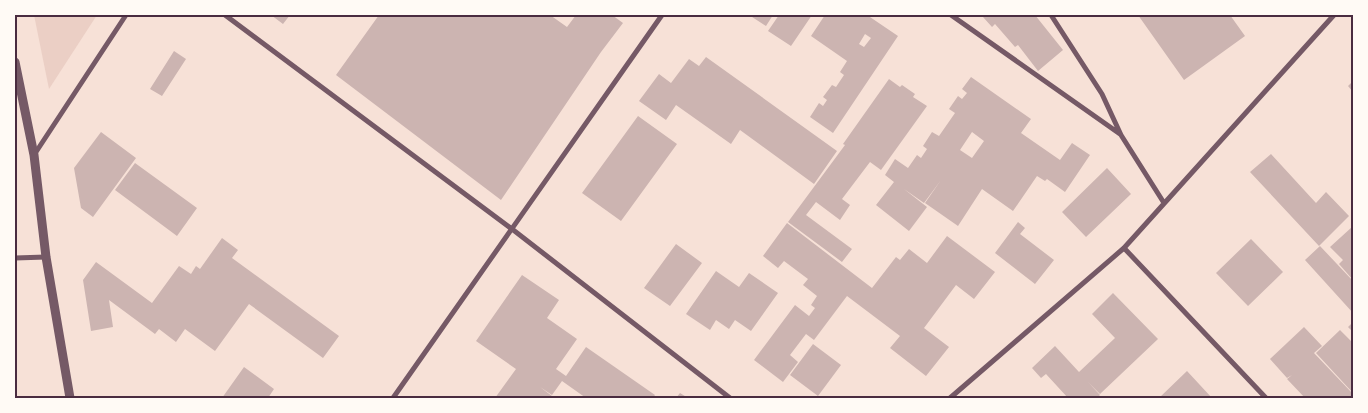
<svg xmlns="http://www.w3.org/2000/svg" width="1368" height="413" viewBox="0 0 1368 413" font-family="Montserrat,sans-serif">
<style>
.green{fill:#ebcfc5}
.building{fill:#ccb4b1;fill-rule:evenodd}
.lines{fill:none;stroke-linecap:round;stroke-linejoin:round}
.minor{stroke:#755966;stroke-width:5}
.tertiary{stroke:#755966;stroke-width:9}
.neatline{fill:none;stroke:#4a2c40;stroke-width:2}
</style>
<rect width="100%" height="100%" fill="#f7e1d7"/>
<path class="green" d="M34,15H97L49,89Z"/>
<path class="building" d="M271,15H290L283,24Z
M379,15H550L567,27L576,15H612L623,23L601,52L501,200L336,75Z
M749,15H773L766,26Z
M779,15H812L791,46L768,31Z
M825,15H867L898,36L833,133L810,117L819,103L823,106L827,100L823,97L832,85L836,87L844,75L840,72L847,61L811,36ZM865,34L871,38L864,47L859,44Z
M986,15H1035L1063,50L1038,71L1018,45L1015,47L995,24L992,27L983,17Z
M1138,15H1230L1245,36L1184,80Z
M174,51L186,59L162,96L150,89Z
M706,57L837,151L814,184L740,130L731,144L676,105L666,120L639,101L659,74L671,83L689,59L699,66Z
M971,77L1031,119L1021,133L1060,160L1072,143L1090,155L1065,192L1047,179L1045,181L1037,176L1013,211L982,189L958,226L925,203L941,180L924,203L904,189L927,207L909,231L876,205L894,182L885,175L895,159L908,168L917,155L921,158L927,149L923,146L932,132L939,136L955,113L949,109L958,96L962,99L967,93L962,89ZM972,132L984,141L972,158L960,150Z
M889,79L900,87L902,85L915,94L913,97L927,106L881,170L870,162L842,199L850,205L840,220L816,202L806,215L852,249L842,262L788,222L845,145L843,144Z
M1353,81V92L1348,86Z
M638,116L677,144L621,221L582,193Z
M101,132L136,158L93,217L81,208L74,168Z
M1271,154L1316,203L1326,192L1349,216L1319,246L1250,172Z
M135,163L197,208L177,236L115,190Z
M1107,168L1131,194L1086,237L1062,212Z
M1018,222L1025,228L1020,234L1054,260L1035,284L995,253Z
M787,223L872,288L896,257L900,260L909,249L927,263L947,236L995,272L974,299L956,285L924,328L949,347L926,376L890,348L900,336L847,296L814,340L806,334L790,355L798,362L783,382L754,360L795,305L809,316L815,308L811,305L817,296L803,285L808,279L784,261L778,268L763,256Z
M1352,227L1353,228V280L1339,264L1343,260L1330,247Z
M222,238L238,250L232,258L339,336L323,358L249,304L215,351L185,329L176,342L159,329L155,334L109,300L113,327L91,331L83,280L96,262L152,303L179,266L191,274L196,266L200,269Z
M1251,239L1283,272L1248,306L1216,273Z
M676,244L702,263L670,306L644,288Z
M1320,246L1353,281V313L1305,260Z
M716,271L739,287L749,273L778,293L751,331L735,320L729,329L716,320L710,330L686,314Z
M522,275L559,300L547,318L577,339L556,369L566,376L586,347L655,395L653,398H586L562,381L552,395L540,387L552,396L550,398H495L516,369L476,341Z
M1113,293L1158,339L1100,394L1088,382L1100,395L1097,398H1068L1046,374L1041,378L1032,368L1055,346L1079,372L1115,338L1092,314Z
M1353,322V332L1348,327Z
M1304,327L1322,346L1314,353L1353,394V398H1305L1287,379L1292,375L1287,378L1270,359Z
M1340,330L1353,343V393L1316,353Z
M813,344L841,365L818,396L790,375Z
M244,367L274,389L268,398H222Z
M1187,371L1212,398H1159Z
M680,393L688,398H676Z"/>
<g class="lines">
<path class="minor" d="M225,15L512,229L730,398
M951,15L1120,134
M1051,15L1102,94L1121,135L1164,203
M34,155L126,15
M1124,248L1266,398
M15,258L46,257
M393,398L662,15
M950,398L1124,248L1334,15"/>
<path class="tertiary" d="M15,62L34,155L46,257L70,398"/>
</g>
<rect width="1368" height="413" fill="none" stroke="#fffaf5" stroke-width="32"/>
<rect x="16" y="16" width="1336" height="381" class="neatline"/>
</svg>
